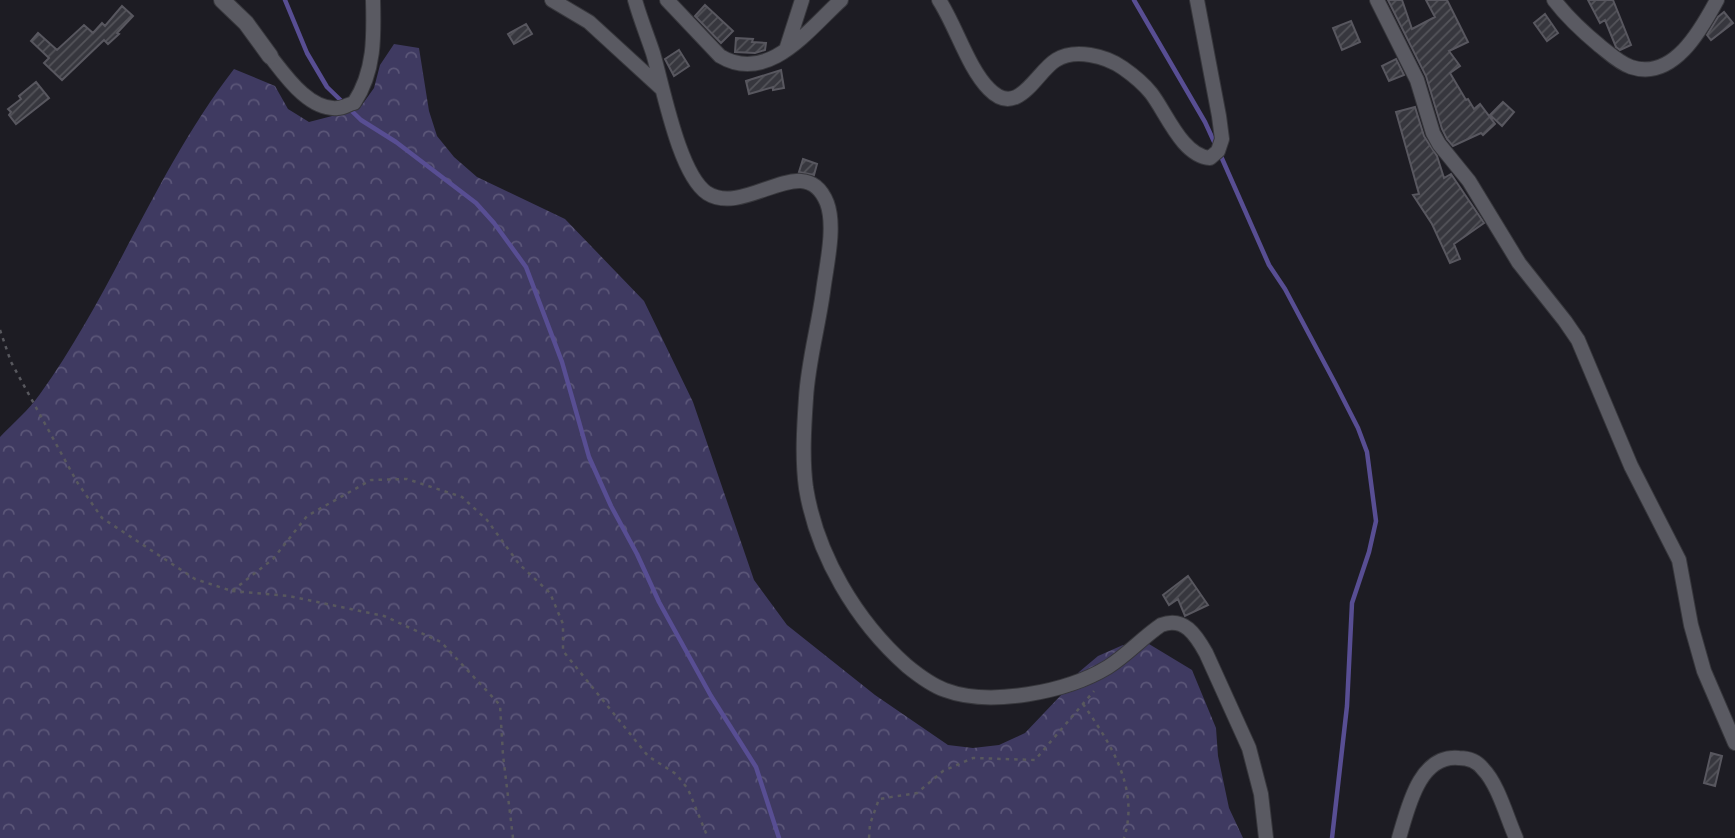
<svg xmlns="http://www.w3.org/2000/svg" width="1735" height="838" viewBox="0 0 1735 838" font-family="'PT Sans Narrow',sans-serif">
<style>
.forest{fill:url(#forest-crowns)}
.lines{fill:none;stroke-linecap:round;stroke-linejoin:round}
.stream{stroke:#584e93;stroke-width:4.5}
.building{fill:url(#building-hatch);stroke:#58575f;stroke-width:2}
.minor-casing{stroke:#37373c;stroke-width:16}
.tertiary-casing{stroke:#37373c;stroke-width:18}
.path{stroke:#58585e;stroke-width:2.5;stroke-dasharray:3.5 5;stroke-linecap:butt}
.minor{stroke:#5a5a62;stroke-width:14}
.tertiary{stroke:#5a5a62;stroke-width:16}
</style>
<defs>
<pattern id="forest-crowns" width="20" height="18" patternUnits="userSpaceOnUse" patternTransform="scale(1.75)"><rect width="20" height="18" fill="#3f3a61"/><path d="M2 6a3 3 0 1 1 6 0M12 15a3 3 0 1 1 6 0" fill="none" stroke="#5b5678"/></pattern>
<pattern id="building-hatch" width="6" height="6" patternUnits="userSpaceOnUse" patternTransform="scale(1.75)"><rect width="6" height="6" fill="#37373e"/><path d="M-1 1l2-2M0 6l6-6M5 7l2-2" fill="none" stroke="#54545a"/></pattern>
</defs>
<rect width="100%" height="100%" fill="#1d1c23"/>
<path class="forest" d="M394,44L419,48L429,111L437,136L454,157L477,177L565,219L644,301L693,402L754,580L787,625L875,695L948,745L973,748L999,745L1025,733L1063,693L1079,672L1098,656L1123,645L1149,644L1192,670L1216,728L1218,756L1229,808L1243,838H0V437C13,423 29,410 40,394C114,291 156,170 234,69L275,86L288,109L309,122L359,109L374,88L380,65Z"/>
<g class="lines">
<path class="stream" d="M285,0L307,53L327,87L361,120L396,142L476,203L494,223L526,267L562,362L589,457L611,506L637,554L659,602L711,696L756,767L779,838
M1134,0L1205,122L1216,146
M1220,154L1269,265L1285,289L1335,383L1358,428L1367,452L1376,521L1369,552L1352,603L1347,706L1332,838"/>
</g>
<path class="building" d="M1388,0H1402L1412,29L1435,17L1426,0H1447L1468,42L1449,51L1460,66L1450,73L1466,100L1468,99L1474,109L1480,104L1495,124L1483,135L1481,133L1453,146L1447,139L1442,129L1426,76Z
M1588,0H1613L1631,45L1620,50L1616,47L1605,20L1600,23Z
M705,5L733,31L721,43L695,16Z
M122,6L133,16L117,33L119,34L108,44L104,40L62,80L44,63L49,58L31,41L38,33L57,50L84,25L93,33L102,23L105,26Z
M1724,12L1733,23L1711,40L1707,35L1718,17Z
M1545,14L1558,33L1547,41L1534,23Z
M1351,21L1360,42L1342,50L1333,28Z
M526,24L532,34L514,44L508,34Z
M736,38L753,39L752,42L766,43L765,50L755,53L735,52Z
M679,50L689,66L674,76L665,59Z
M1396,59L1404,75L1389,81L1382,66Z
M781,70L784,88L773,90V87L749,94L746,81Z
M36,82L49,98L16,124L9,115L11,112L8,109L21,99L19,96Z
M1503,102L1514,112L1502,126L1490,115Z
M1415,107L1424,136L1437,156L1444,178L1451,174L1484,223L1454,244L1460,259L1450,263L1432,224L1413,195L1419,194L1396,112Z
M803,159L817,164L814,175L799,172Z
M1188,576L1208,605L1185,616L1178,599L1169,605L1163,595Z
M1711,753L1722,756L1715,786L1704,783Z"/>
<g class="lines">
<g class="minor-casing">
<path id="minor" d="M552,0L589,22L661,88
M635,0C640,18 647,35 653,53C663,87 679,174 707,193C746,218 805,147 827,203C836,227 826,267 823,292C818,328 808,363 806,398C804,427 802,459 806,488C817,555 856,621 907,666C918,675 931,685 945,690C990,707 1067,692 1108,667C1127,655 1142,638 1161,625C1184,616 1196,635 1206,653L1249,748L1261,794L1266,838
M667,0L720,56C768,85 809,29 841,0
M939,0C956,26 968,68 989,89C1018,119 1036,72 1056,60C1075,48 1106,56 1123,68C1133,75 1143,83 1151,93C1166,112 1182,156 1210,158L1218,151L1222,139L1219,116L1197,0
M1377,0L1417,80L1433,133L1439,144L1469,181L1519,263L1565,321L1578,340L1631,466L1679,560L1691,625L1704,671L1735,743
M1554,0C1567,17 1583,32 1600,46C1609,53 1619,63 1631,67C1673,81 1701,30 1717,0
M786,50L802,0
M270,56C285,75 309,111 338,108C343,108 349,104 354,103C375,71 374,36 373,0
M1399,838C1408,808 1419,754 1459,758C1469,758 1477,761 1483,769C1498,784 1507,818 1516,838"/>
</g>
<g class="tertiary-casing">
<path id="tertiary" d="M222,0L246,23L270,56"/>
</g>
<path class="path" d="M0,330L11,362L77,482L102,518L195,579L232,591L273,559L307,516L371,480L407,479L462,497L487,520L519,564L550,593L563,624V651L648,756L676,774L688,789L708,838
M232,591L289,596L384,616L441,642L500,705L503,755L513,838
M1083,704C1110,743 1140,788 1124,838
M869,838L870,824L879,799L917,793L943,771L973,758L1035,760L1094,691"/>
<use href="#minor" class="minor"/>
<use href="#tertiary" class="tertiary"/>
</g>
</svg>
